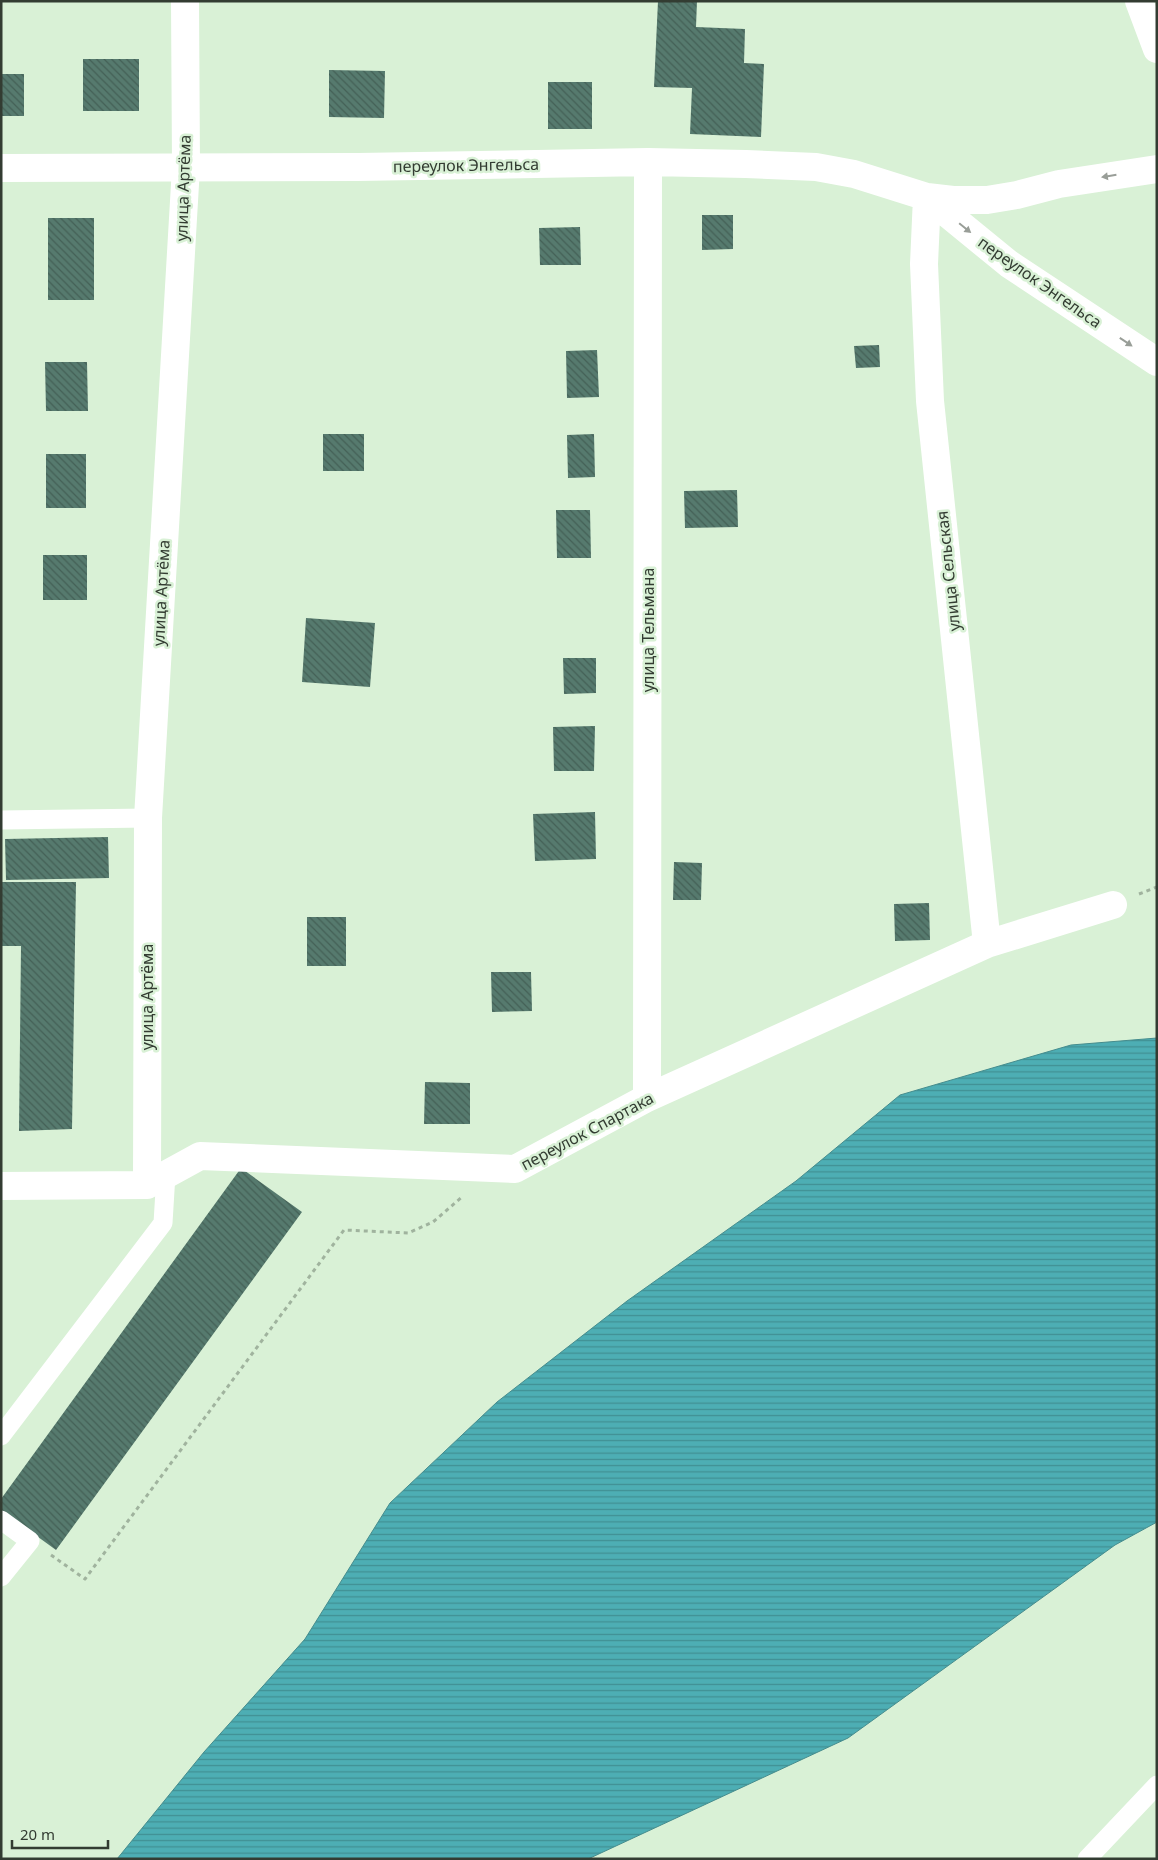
<svg xmlns="http://www.w3.org/2000/svg" width="1158" height="1860" viewBox="0 0 1158 1860" font-family="'Noto Sans',sans-serif">
<style>
.water{fill:url(#water-rules);stroke:#458c8d}
.building{fill:url(#building-back-hatch)}
.lines{fill:none;stroke-linecap:round;stroke-linejoin:round}
.path{stroke:#a0b39e;stroke-width:3;stroke-dasharray:4 4;stroke-linecap:butt}
.lane{stroke:#fff;stroke-width:19}
.street{stroke:#fff;stroke-width:28}
.oneway{fill:#999e98}
.labels{text-anchor:middle;stroke-width:5;stroke-linejoin:round;paint-order:stroke}
.street-label{font-size:16px;fill:#333c32;stroke:#d9f1d6}
</style>
<defs>
<pattern id="water-rules" width="6" height="5" patternUnits="userSpaceOnUse" patternTransform="scale(1.25)"><rect width="6" height="5" fill="#4daeb4"/><path d="M0 2.5h6" fill="none" stroke="#418f93"/></pattern>
<pattern id="building-back-hatch" width="6" height="6" patternUnits="userSpaceOnUse" patternTransform="scale(1.25)"><rect width="6" height="6" fill="#567a6e"/><path d="M-1 5l2 2M0 0l6 6M5-1l2 2" fill="none" stroke="#446056"/></pattern>
</defs>
<rect width="100%" height="100%" fill="#d9f1d6"/>
<path class="water" d="M1157,1038V1522L1115,1545L848,1738L588,1859H117L204,1752L305,1639L390,1503L497,1402L627,1301L796,1181L900,1095L1071,1045Z"/>
<path class="building" d="M658,1H697L696,27L745,29L744,63L764,64L761,137L690,134L692,88L654,87Z
M83,59H139V111H83Z
M329,70L385,71L384,118L329,117Z
M1,74H24V116H1Z
M548,82H592V129H548Z
M702,215H733V249L702,250Z
M48,218H94V300H48Z
M580,227L581,265H540L539,228Z
M879,345L880,367L856,368L854,346Z
M597,350L599,397L567,398L566,351Z
M45,362H87L88,411H46Z
M323,434H364V471H323Z
M594,434L595,477L568,478L567,435Z
M46,454H86V508H46Z
M737,490L738,527L685,528L684,491Z
M556,510H590L591,558H557Z
M43,555H87V600H43Z
M306,618L375,623L370,687L302,682Z
M563,658H596V693L564,694Z
M595,726L594,771H554L553,727Z
M595,812L596,859L535,861L533,814Z
M108,837L109,878L6,880L5,839Z
M674,862L702,863L701,900H673Z
M1,882H76L72,1129L19,1131L21,946H1Z
M929,903L930,940L895,941L894,904Z
M307,917H346V966H307Z
M491,972H531L532,1011L492,1012Z
M425,1082L470,1083V1124H424Z
M241,1168L302,1212L56,1550L1,1510V1499Z"/>
<g class="lines">
<path class="path" d="M1139,894L1157,887
M51,1555L85,1579L344,1230L408,1233L433,1222L462,1197"/>
<path class="lane" d="M1,820L148,818
M1,1436L163,1223L166,1174
M1,1520L30,1541L1,1577
M1087,1859L1157,1785"/>
<path class="street" d="M1139,1L1157,49
M1,168L358,167L648,162L746,164L816,167L854,174L927,197L953,200H987L1017,195L1059,184L1157,169
M927,197L924,264L930,401L987,944
M927,197L1009,264L1157,362
M647,1098L648,162
M147,1185L148,818L186,167L185,1
M1,1186L147,1185L200,1156L515,1169L647,1098L987,944L1113,905"/>
</g>
<defs><path id="oneway-solid" d="M-6-.8H1V-3.2L6.5 0L1 3.2V.8H-6Z" transform="scale(1.25)"/></defs>
<g class="oneway">
<use href="#oneway-solid" transform="translate(1109 176) rotate(171)"/>
<use href="#oneway-solid" transform="translate(965 228) rotate(39)"/>
<use href="#oneway-solid" transform="translate(1126 342) rotate(34)"/>
</g>
<g class="labels">
<g class="street-label">
<text transform="translate(466 165) rotate(-1)" y="6">переулок Энгельса</text>
<text transform="translate(183 188) rotate(-88)" y="6">улица Артёма</text>
<text transform="translate(1040 282) rotate(35)" y="6">переулок Энгельса</text>
<text transform="translate(948 571) rotate(-96)" y="6">улица Сельская</text>
<text transform="translate(161 593) rotate(-87)" y="6">улица Артёма</text>
<text transform="translate(648 630) rotate(-90)" y="6">улица Тельмана</text>
<text transform="translate(147 997) rotate(-90)" y="6">улица Артёма</text>
<text transform="translate(587 1131) rotate(-28)" y="6">переулок Спартака</text>
</g>
</g>
<rect width="1158" height="1860" fill="none" stroke="#333c32" stroke-width="5"/>
<path d="M12 1840v8h96v-8" fill="none" stroke="#333c32" stroke-width="2.5"/>
<text x="20" y="1840" font-size="15" fill="#333c32" stroke="#d9f1d6" stroke-width="4" paint-order="stroke">20 m</text>
</svg>
